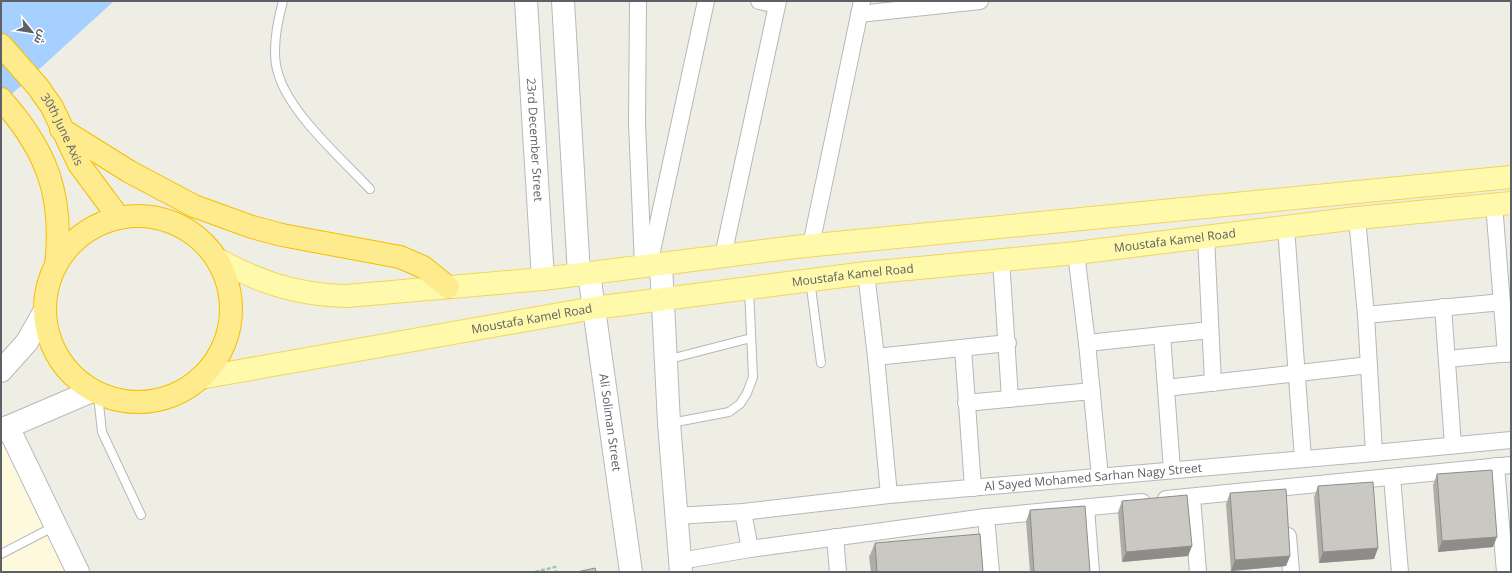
<svg xmlns="http://www.w3.org/2000/svg" width="1512" height="573" viewBox="0 0 1512 573" font-family="'Open Sans',Cairo,sans-serif">
<style>
.commercial{fill:#fef9dc}
.water{fill:#a6d0ff}
.lines{fill:none;stroke-linecap:round;stroke-linejoin:round}
.lane-casing{stroke:#b6b7bc;stroke-width:10}
.street-casing{stroke:#b6b7bc;stroke-width:18}
.secondary-casing{stroke:#b7b9bf;stroke-width:24}
.primary-casing{stroke:#f2d65b;stroke-width:24}
.highway-casing{stroke:#f5bf00;stroke-width:24}
.path{stroke:#9bc8ac;stroke-width:2.5;stroke-dasharray:4 2;stroke-linecap:butt}
.lane{stroke:#fff;stroke-width:8}
.street{stroke:#fff;stroke-width:16}
.secondary{stroke:#fff;stroke-width:22}
.primary{stroke:#fff9ab;stroke-width:22}
.highway{stroke:#fdeb8e;stroke-width:22}
.wall{fill:#aeaca7}
.shaded-wall{fill:#8d8c88}
.building{fill:#cac8c2;stroke:#8d8c88}
.labels{text-anchor:middle;stroke-width:4;stroke-linejoin:round;paint-order:stroke}
.street-label{font-size:12px;fill:#5d6066;stroke:#fff}
</style>
<rect width="100%" height="100%" fill="#efeee5"/>
<path class="commercial" d="M4,442L68,572H1V443Z"/>
<path class="water" d="M1,1H114L1,104Z"/>
<g class="lines">
<g class="lane-casing">
<path id="lane" d="M283,1C277,23 271,51 278,73C289,113 342,159 370,189
M810,280L821,363
M666,360L751,338
M98,395L102,432L141,515
M671,423L729,412L740,404L747,393L753,377L749,289
M1,554L55,526"/>
</g>
<g class="street-casing">
<g id="street">
<path d="M638,1L637,123L643,265"/>
<path d="M759,1L777,5"/>
<path d="M859,14L980,1"/>
<path d="M1494,204L1506,354"/>
<path d="M1357,218L1366,315L1374,453"/>
<path d="M1286,227L1303,459"/>
<path d="M1206,237L1213,383"/>
<path d="M811,245L862,1"/>
<path d="M1076,253L1087,343L1100,477"/>
<path d="M723,256L778,1"/>
<path d="M1001,259L1010,399"/>
<path d="M649,265L706,1"/>
<path d="M866,273L876,357L889,495"/>
<path d="M1443,307L1453,445"/>
<path d="M1366,315L1502,302"/>
<path d="M1162,335L1172,470"/>
<path d="M1087,343L1210,330"/>
<path d="M963,348L973,488"/>
<path d="M876,357L1008,343"/>
<path d="M1447,359L1511,353"/>
<path d="M1166,388L1369,365"/>
<path d="M966,403L1092,391"/>
<path d="M1496,466L1505,572"/>
<path d="M1392,477L1400,572"/>
<path d="M1192,497L1198,572"/>
<path d="M1166,499L1511,465"/>
<path d="M1086,508L1091,572"/>
<path d="M743,512L750,549"/>
<path id="s1" d="M676,516L743,512L889,495L1374,453L1511,440"/>
<path d="M986,517L991,572"/>
<path d="M1288,536L1291,572"/>
<path d="M835,537L838,572"/>
<path d="M680,561L750,549L986,517L1142,502"/>
</g>
</g>
<g class="secondary-casing">
<g id="secondary">
<path id="s2" d="M526,1L543,279"/>
<path d="M563,1L579,274"/>
<path d="M661,264L669,423L681,572"/>
<path id="s3" d="M589,273L631,572"/>
<path d="M1,371L27,342L44,312"/>
<path d="M8,427L78,572"/>
<path d="M1,430L92,391"/>
</g>
</g>
<g class="primary-casing">
<g id="primary">
<path d="M217,259C259,282 297,295 346,296L543,279L795,247L1511,177"/>
<path id="s4" d="M200,378L594,308L866,273L1076,253L1357,218L1511,203"/>
</g>
</g>
<g class="highway-casing">
<g id="highway">
<path id="s5" d="M1,45L38,87L52,107L79,164L119,218"/>
<path d="M1,99C47,150 64,196 56,265"/>
<path d="M61,129L130,172L194,206L252,227L282,235L400,257L423,267L448,287"/>
<circle cx="138" cy="309" r="93"/>
</g>
</g>
<path class="path" d="M535,572L555,567L556,572"/>
<use href="#lane" class="lane"/>
<use href="#street" class="street"/>
<use href="#secondary" class="secondary"/>
<use href="#primary" class="primary"/>
<use href="#highway" class="highway"/>
</g>
<path class="wall" d="M1437,474L1493,547L1438,552L1433,485Z
M1318,486L1378,548L1374,559L1319,563L1314,497Z
M1230,493L1290,556L1286,566L1231,571L1226,504Z
M1122,501L1192,546L1188,556L1122,562L1118,512Z
M1030,510L1090,572H1030L1026,521Z
M875,543L983,572H871L869,557Z"/>
<path class="shaded-wall" d="M1497,537L1493,547L1438,552L1442,541Z
M1192,546L1188,556L1122,562L1126,552Z
M1378,548L1374,559L1319,563L1323,552Z
M1290,556L1286,566L1231,571L1235,560Z"/>
<path class="building" d="M1492,470L1497,537L1442,541L1437,474Z
M1373,482L1378,548L1323,552L1318,486Z
M1286,489L1290,556L1235,560L1230,493Z
M1187,495L1192,546L1126,552L1122,501Z
M1085,506L1090,572H1034L1030,510Z
M980,534L983,572H877L875,543Z
M595,568L596,572H577Z"/>
<g class="labels">
<g class="street-label">
<text dy="4" stroke="none"><textPath href="#s5" startOffset="105">30th June Axis</textPath></text>
<text dy="4" stroke="none"><textPath href="#s2" startOffset="139">23rd December Street</textPath></text>
<text dy="4" stroke="none"><textPath href="#s4" startOffset="985">Moustafa Kamel Road</textPath></text>
<text dy="4" stroke="none"><textPath href="#s4" startOffset="661">Moustafa Kamel Road</textPath></text>
<text dy="4" stroke="none"><textPath href="#s4" startOffset="337">Moustafa Kamel Road</textPath></text>
<text dy="4" stroke="none"><textPath href="#s3" startOffset="151">Ali Soliman Street</textPath></text>
<text dy="4" stroke="none"><textPath href="#s1" startOffset="419">Al Sayed Mohamed Sarhan Nagy Street</textPath></text>
</g>
</g>
<rect width="1512" height="573" fill="none" stroke="#5d6066" stroke-width="4"/>
<g transform="translate(32 32) rotate(120)" stroke="#ffffff" stroke-width="3" paint-order="stroke">
<path d="M0-3L7 15L0 10L-7 15Z" fill="#5d6066"/>
<text y="-6" font-size="11" font-weight="bold" text-anchor="middle" fill="#5d6066">ش</text>
</g>
</svg>
